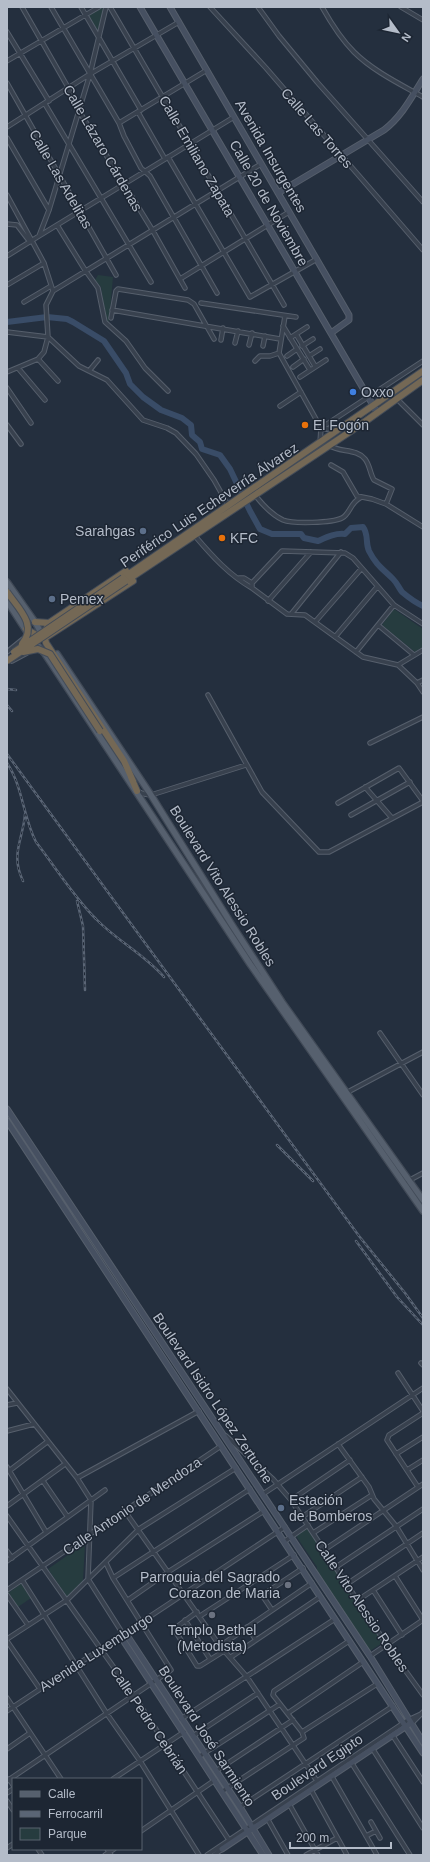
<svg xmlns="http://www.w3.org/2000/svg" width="430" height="1862" viewBox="0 0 430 1862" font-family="Helvetica,sans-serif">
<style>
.green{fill:#263c3f}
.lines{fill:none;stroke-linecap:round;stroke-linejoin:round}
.river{stroke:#394c67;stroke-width:6}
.street-casing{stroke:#565f6c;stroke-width:5.5}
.secondary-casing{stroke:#565f6c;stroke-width:7}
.primary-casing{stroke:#414a57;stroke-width:8}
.highway-casing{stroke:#434c59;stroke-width:8}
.street{stroke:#38414e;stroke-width:3.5}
.secondary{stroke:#465061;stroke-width:5}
.primary{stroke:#56606e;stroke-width:5.5}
.highway{stroke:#746855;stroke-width:6}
.rail-casing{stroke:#5a6575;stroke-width:2.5}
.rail{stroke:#1d2633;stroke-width:1;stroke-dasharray:3;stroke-linecap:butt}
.highway-bridge-casing{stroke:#434c59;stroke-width:8;stroke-linecap:butt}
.highway-bridge{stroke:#746855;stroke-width:6}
.shop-dot{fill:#3f7fe0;stroke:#1d2633;stroke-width:1.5}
.food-dot{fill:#e8710a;stroke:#1d2633;stroke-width:1.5}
.service-dot{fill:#5c6f8a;stroke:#1d2633;stroke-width:1.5}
.worship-dot{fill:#6b7280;stroke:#1d2633;stroke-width:1.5}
.labels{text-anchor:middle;stroke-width:3;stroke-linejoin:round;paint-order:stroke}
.street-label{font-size:14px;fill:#b4bcc9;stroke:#1d2633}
.poi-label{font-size:14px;fill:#b4bcc9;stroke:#1d2633;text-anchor:start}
</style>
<rect width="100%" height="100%" fill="#242f3e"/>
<path class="green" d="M103,7H104L98,32L88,16Z
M98,275L113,277L109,323L106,322L101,287L95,280Z
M394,609L423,629V647L415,652L382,625Z
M307,1528L384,1642L370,1651L317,1572V1567L296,1536Z
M85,1543L83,1581L67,1597L48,1569Z
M22,1583L31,1598L18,1607L8,1593Z"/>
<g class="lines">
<path class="river" d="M7,322L47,317L67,319L73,322L104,341L126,373L130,384L143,397L161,410L182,418L191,425L192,435L200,442L202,449L220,455L230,469L250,511L260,529L272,534H301L304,538L318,541C327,537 335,533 345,534L351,528L363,527C369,535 365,542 369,551C376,565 383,569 393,579C397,583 399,588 402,592C408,597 416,603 423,606"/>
<g class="street-casing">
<path id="street" d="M22,7L69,89L72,99L79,111L153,231L185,288
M51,7L119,123L124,136L141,168L150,176L217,293
M81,7L141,110
M110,7L284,305
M210,7L266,68L423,250
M258,7L279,36L317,82L423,202
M322,7C331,23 340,38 354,52C373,71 400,84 423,97
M401,7L423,20
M7,32L49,101
M7,61L99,7
M7,83L116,275
M45,104L151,282
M138,112L165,159
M119,123L207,70
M7,127L90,74L179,22
M7,138L49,210
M168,157L250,297L317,259
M7,195L44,263L53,291
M7,224L17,225L30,242
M57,225L85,270L98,288L105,322L126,341L145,368L168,391
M39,236L234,117
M7,256L39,236L49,210L90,74L106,7
M180,279L289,212
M7,285L44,263
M53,291L261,164
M24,302L51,286
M201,303L296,317
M112,310L280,339
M285,316L279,353L321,428L320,443
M111,318L116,291L118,289L188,300L194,304L214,339
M283,326L310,370
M7,332L48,337
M296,334L315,366
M48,337L79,366L107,380L143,420L167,428L176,433L196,454L214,480L228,505
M290,338L307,327
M221,340L223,328
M235,343L238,331
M249,345L252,333
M263,346L265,336
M302,346L313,339
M287,356L297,349
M309,356L320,349
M38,359L58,381
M255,361L260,356H270L279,353
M293,367L304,359
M18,368L45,400
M89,371L98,360
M7,372L38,359L44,352L48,337L46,305L53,291
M300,377L326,360
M7,388L31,423
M397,399L423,425
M280,406L301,392
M7,425L21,444
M321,428L423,361
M321,428L336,430
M329,445C339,453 356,448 365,459C370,465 370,474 374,480L392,489L386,504
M331,465L343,472L357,496L372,499L386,504L423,527
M255,495C262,504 272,515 283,520C293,524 332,523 342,518C350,514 350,503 360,498
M195,536C212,556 229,575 252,588
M239,578H244L252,583
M252,583L282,551L345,553L353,558L394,605L423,624
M252,583V588L287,614L305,615L363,657L398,665L417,683L423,692
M268,601L311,552
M292,613L341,552
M315,622L361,569
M378,625L414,655
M335,637L377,587
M7,652L23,639
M356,652L394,605
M12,661L27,653
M398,665L423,650
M417,683L423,680
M208,695L262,792L319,852H329L423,802
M370,743L423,717
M365,787L392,818
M137,791L144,794L151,795L246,765
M338,803L399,768L423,801
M351,815L410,782
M380,1033L423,1095
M346,1093L423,1052
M408,1181L423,1173
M421,1363L423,1365
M398,1373L423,1411
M7,1389L77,1478L91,1500L88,1579L123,1634
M7,1405L17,1403
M7,1431L34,1424
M226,1436L273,1479L291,1500L387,1645L423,1695
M338,1444L369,1487L374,1499L396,1526L423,1570
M396,1454L423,1437
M7,1467L46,1532
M407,1470L423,1460
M9,1471L47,1442
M77,1478L199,1411
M43,1481L67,1516
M418,1487L387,1440L389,1435L423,1413
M263,1494L423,1388
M291,1500L350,1460
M7,1506L65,1464
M124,1510L220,1646L247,1677L317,1781
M7,1516L134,1696L229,1840
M302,1517L362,1477
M313,1533L372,1495
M285,1541L308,1525
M324,1550L423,1484
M7,1551L12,1558
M7,1561L105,1490
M336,1567L423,1509
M395,1576L423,1620
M113,1578L250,1489
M22,1580L107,1714L140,1761L199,1855
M347,1584L423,1533
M7,1590L221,1446
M373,1590L402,1635
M7,1595L28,1625
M128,1600L168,1572L264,1511
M358,1600L423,1557
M272,1610L264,1598V1594L303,1568
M197,1612L174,1629L197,1666H200L224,1651
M200,1616L294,1555
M185,1620L210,1659
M247,1627L256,1640
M7,1639L67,1600L139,1529L236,1468
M7,1641L40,1689
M220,1646L312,1583
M370,1656L423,1620
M231,1657L320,1597
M7,1698L61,1779
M7,1711L285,1527
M288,1713L363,1662
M181,1719L335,1619
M411,1724L423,1712
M302,1732L377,1684
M193,1736L258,1693
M393,1736L423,1782
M372,1748L423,1828
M7,1749L30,1733
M200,1756L280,1704
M351,1762L410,1855
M216,1771L293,1720
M331,1775L377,1855
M9,1779L13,1785
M113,1779L184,1732
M7,1781L171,1670L113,1578L106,1563
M310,1788L347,1855
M223,1791L304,1738L302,1732L273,1695L274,1691L349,1641
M7,1793L13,1789
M7,1801L13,1810
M288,1802L318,1855
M240,1807L393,1706
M267,1818L288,1855
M371,1822L380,1838
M141,1831L215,1780
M366,1836L376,1831
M7,1848L13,1844
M38,1849L42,1855
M107,1849L111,1855
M105,1855L114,1849
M207,1855L408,1720L421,1714
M214,1855L222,1849
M306,1855L337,1838"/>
</g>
<g class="secondary-casing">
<path id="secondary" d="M140,7L377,412
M170,7L349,315V320L331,333
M278,193L384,130C402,116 411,98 423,79
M7,1109L370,1656L423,1742
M7,1121L423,1753
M123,1634L128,1637L240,1807L269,1855
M123,1634V1640L263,1855
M222,1849L408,1725"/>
</g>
<g class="primary-casing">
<path id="primary" d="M7,582L35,622L43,636
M7,601L29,635L45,654L250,964L423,1211
M57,654L151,795L232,925L282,1002L423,1200"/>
</g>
<g class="highway-casing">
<path id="highway" d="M123,578L423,371
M126,581L363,423L423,380
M35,622L49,623L126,571
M49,623L44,634L46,643L124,761L133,781
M26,629L42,638
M48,636L133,581
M131,777L137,791"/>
</g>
<use href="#street" class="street"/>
<use href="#secondary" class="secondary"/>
<use href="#primary" class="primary"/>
<use href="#highway" class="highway"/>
<g class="rail-casing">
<path id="rail" d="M7,689L16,690
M7,705L12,711
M7,754L359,1236L405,1293L423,1318
M7,763C23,787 23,817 36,842C56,868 74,897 96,919C117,941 144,954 164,977
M23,881C10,854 23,840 25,814
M77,901L83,926L85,990
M277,1145L313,1181
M356,1241L397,1297L423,1325"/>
</g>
<use href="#rail" class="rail"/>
<g class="highway-bridge-casing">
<path id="highway-bridge" d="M7,592C18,608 38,625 22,644
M14,652L123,578
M23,652L38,649L50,654L100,731
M7,661L126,581"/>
</g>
<use href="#highway-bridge" class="highway-bridge"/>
</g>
<circle class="shop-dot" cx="353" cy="392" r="4"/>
<g class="food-dot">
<circle cx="305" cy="425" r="4"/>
<circle cx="222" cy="538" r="4"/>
</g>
<g class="service-dot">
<circle cx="143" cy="531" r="4"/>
<circle cx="52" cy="599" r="4"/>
<circle cx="281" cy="1508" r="4"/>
</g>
<g class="worship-dot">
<circle cx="288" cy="1585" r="4"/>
<circle cx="212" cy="1615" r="4"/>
</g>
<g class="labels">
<g class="street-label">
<text transform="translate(317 128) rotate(49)" y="5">Calle Las Torres</text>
<text transform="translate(103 148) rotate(60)" y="5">Calle Lázaro Cárdenas</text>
<text transform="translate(197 156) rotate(60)" y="5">Calle Emiliano Zapata</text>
<text transform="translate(271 156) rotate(60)" y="5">Avenida Insurgentes</text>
<text transform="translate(61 179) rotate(60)" y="5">Calle Las Adelitas</text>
<text transform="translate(269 203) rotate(60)" y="5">Calle 20 de Noviembre</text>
<text transform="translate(209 505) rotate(-34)" y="5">Periférico Luis Echeverría Álvarez</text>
<text transform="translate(223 886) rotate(58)" y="5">Boulevard Vito Alessio Robles</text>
<text transform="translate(213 1398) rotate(56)" y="5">Boulevard Isidro López Zertuche</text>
<text transform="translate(132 1506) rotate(-34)" y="5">Calle Antonio de Mendoza</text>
<text transform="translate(362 1606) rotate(56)" y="5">Calle Vito Alessio Robles</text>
<text transform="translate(96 1652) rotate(-33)" y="5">Avenida Luxemburgo</text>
<text transform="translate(149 1720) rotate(56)" y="5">Calle Pedro Cebrián</text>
<text transform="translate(207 1736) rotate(57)" y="5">Boulevard José Sarmiento</text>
<text transform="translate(317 1767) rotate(-34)" y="5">Boulevard Egipto</text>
</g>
<g class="poi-label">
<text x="361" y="397">Oxxo</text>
<text x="313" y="430">El Fogón</text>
<text x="135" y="536" text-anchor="end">Sarahgas</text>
<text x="230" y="543">KFC</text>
<text x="60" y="604">Pemex</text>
<text x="289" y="1505">Estación<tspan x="289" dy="16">de Bomberos</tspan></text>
<text x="280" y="1582" text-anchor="end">Parroquia del Sagrado<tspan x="280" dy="16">Corazon de Maria</tspan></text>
<text x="212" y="1635" text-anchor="middle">Templo Bethel<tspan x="212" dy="16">(Metodista)</tspan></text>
</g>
</g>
<rect width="430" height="1862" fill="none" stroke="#b4bcc9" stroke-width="16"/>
<rect x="12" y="1778" width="130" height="72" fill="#1d2633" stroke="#59626f"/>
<rect x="20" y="1791" width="20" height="6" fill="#56606e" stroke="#59626f"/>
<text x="48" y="1798" font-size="12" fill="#b4bcc9">Calle</text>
<rect x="20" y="1811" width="20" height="6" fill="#5a6575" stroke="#59626f"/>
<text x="48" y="1818" font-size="12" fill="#b4bcc9">Ferrocarril</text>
<rect x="20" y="1828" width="20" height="12" fill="#263c3f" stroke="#59626f"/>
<text x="48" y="1838" font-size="12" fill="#b4bcc9">Parque</text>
<g transform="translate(398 32) rotate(123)" stroke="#1d2633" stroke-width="3" paint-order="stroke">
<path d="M0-3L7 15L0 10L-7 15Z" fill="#b4bcc9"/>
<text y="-6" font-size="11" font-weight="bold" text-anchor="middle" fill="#b4bcc9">N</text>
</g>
<path d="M290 1842v6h101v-6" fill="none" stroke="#b4bcc9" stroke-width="2"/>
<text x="296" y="1842" font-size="12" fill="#b4bcc9" stroke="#1d2633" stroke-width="3" paint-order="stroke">200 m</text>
</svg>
